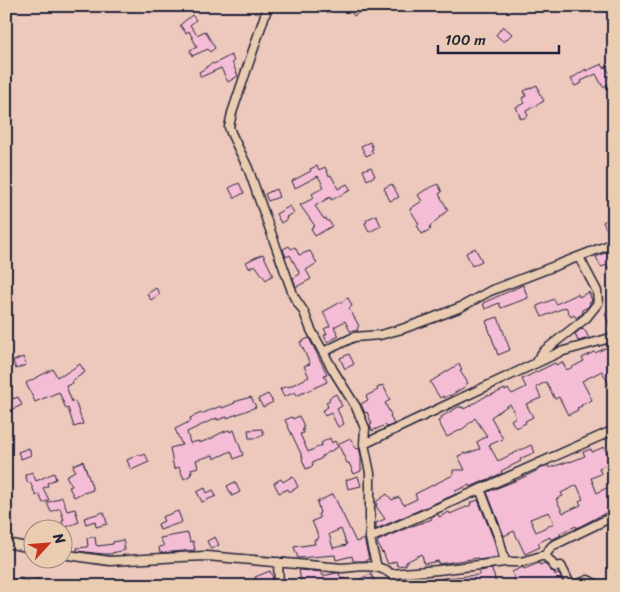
<svg xmlns="http://www.w3.org/2000/svg" width="620" height="592" viewBox="0 0 620 592" font-family="Sriracha,sans-serif">
<style>
.building{fill:#f5bdd5;stroke:#22223b;fill-rule:evenodd}
.lines{fill:none;stroke-linecap:round;stroke-linejoin:round}
.minor-casing{stroke:#22223b;stroke-width:11}
.minor{stroke:#eacdb1;stroke-width:8}
</style>
<rect width="100%" height="100%" fill="#edc8bc"/>
<filter id="ink" filterUnits="userSpaceOnUse"><feTurbulence type="fractalNoise" baseFrequency=".02" numOctaves="2"/><feDisplacementMap in="SourceGraphic" scale="10" xChannelSelector="R" yChannelSelector="G"/><feConvolveMatrix kernelMatrix="1 2 1 2 8 2 1 2 1" color-interpolation-filters="sRGB"/></filter>
<g filter="url(#ink)">
<path class="building" d="M353,6H368L354,16L349,9Z
M192,15L196,20L190,25L197,35L205,31L215,48L210,52L208,49L192,56L190,50L197,47L189,31L186,33L180,25Z
M503,26L512,34L504,42L496,35Z
M231,55L234,61L232,62L238,76L228,82L221,68L201,77L199,72L206,68V67L213,63L214,64Z
M602,64L604,68L606,67L611,75L608,76L612,82L603,87L596,74L581,81L582,83L575,86L571,79L586,69V71Z
M537,85L539,90L538,91L544,101L526,111L528,116L521,119L516,107L525,103L522,98L526,96L524,91Z
M370,142L373,149L371,150L373,153L366,156L361,146Z
M317,166L319,170L325,167L329,176L331,175L338,189L347,184L351,190L331,200L330,197L315,206L324,219L326,218L327,221H329L332,226L315,236L311,228L315,226L300,205L314,198L312,194L324,187L318,176L295,188L292,181L311,171L310,169Z
M371,167L375,176L367,180L363,170Z
M239,183L244,193L234,198L229,188Z
M392,184L399,197L390,201L384,188Z
M438,184L442,192L439,194L448,210L429,227L431,229L422,234L417,225L419,224L410,209L422,201L418,195L425,190Z
M276,189L279,197L268,201L265,194Z
M290,206L294,213L286,217L287,219L281,223L276,214Z
M376,215L381,226L369,232L365,223L367,222L366,220Z
M614,216V238H611L603,222Z
M289,246L291,249L295,247L299,255L310,251L317,263L306,270L311,279L296,287L293,278L300,274L290,255L286,257L283,249Z
M475,248L482,261L472,266L466,253Z
M614,249V265L608,268L607,265L601,267L596,257Z
M263,254L273,275L266,280L255,265L249,268L246,262Z
M523,285L528,298L501,308L499,303L485,309L483,303Z
M156,288L160,294L151,300L147,294Z
M589,292L592,301L589,303L590,304L588,307L582,310L583,313L576,318L574,315L571,317L566,307L542,317L537,306L554,299L556,304L578,294L579,297Z
M348,298L352,306L349,308L359,326L357,328L358,330L355,331H350L345,321L334,327L339,336L327,342L324,335L327,334L324,329L330,326L323,312Z
M614,309V332H612L605,313Z
M498,317L510,350L498,355L486,321Z
M581,329L582,330L584,329L589,338L578,341L575,334Z
M309,338L327,374L324,375L327,382L296,396L295,392L284,397L280,389L287,386L288,387L309,377L304,366L310,364L300,342Z
M614,346V394L602,371L582,381L592,400L581,405L582,406L577,408L578,410L568,415L559,397L555,399L546,382L536,387L541,398L526,404L533,417L525,421L526,423L516,428L511,420L516,417L510,404L491,417L503,439L489,445L498,461L531,445L535,452L520,459L521,461L501,471L502,473L498,475L470,487L469,485L455,491L456,494L376,529V523L385,519L376,506L377,505L376,502L387,494L392,500L399,497L404,505L417,499L415,494L453,475V470H465L458,456L465,453V454L480,449L477,442L487,436L475,418L464,428L447,437L438,421L442,419L441,417L460,406L461,408L463,407L464,409L483,398L488,395L489,396L505,389V391L508,389L512,394L526,387L522,379L555,363L556,365L562,362L567,370L584,361L582,358L594,352L595,353L608,347L609,348Z
M349,354L354,364L345,369L340,358Z
M23,357L26,365L16,369L13,361Z
M80,364L85,372L72,381L73,383L66,386L72,402L75,401L83,424L74,427L68,408L66,409L59,392L35,402L26,383L53,369L57,377L62,374L63,375Z
M459,364L462,370L460,371L468,383L465,385L466,386L450,396V395L444,398L443,396L440,398L430,382Z
M6,382H7L13,399L18,397L22,405L8,411L6,406Z
M383,385L390,400L385,403L391,415L390,416L394,424L387,427L385,425L372,431L370,425L372,424L367,412L365,413L361,404L368,400L366,396L378,390L377,388Z
M268,394L273,402L263,407L258,399Z
M336,394L342,406L337,409L344,424L338,427L331,413L325,416L322,411L328,407L326,402L330,400L329,398Z
M251,397L256,407L227,418V417L217,420V418L210,421L187,432L190,443L199,441V443L213,438V437L223,432L229,430L230,432L234,430L243,455L234,459L231,451L214,459L213,455L196,460L198,467L191,469L192,472L190,473L191,475L184,479L179,467L174,469L170,448L182,445L175,429L191,421L190,418L201,413V414L221,406L222,408L235,403L234,402Z
M299,416L304,426L302,427L304,429L302,430L304,433L300,434L308,452L322,445L321,443L330,438L332,443L335,441L338,447L322,456V458L312,463L313,466L306,469L302,459L303,458L285,420L292,417L293,419Z
M262,429L264,435L256,438H249L248,430Z
M350,438L356,449L359,448L361,456V471L354,474L349,463H347L338,444Z
M604,447L611,463L599,468L601,474L591,478L597,493L612,485L614,489V504L607,508L609,511L577,528L576,526L560,533L561,535L551,540L550,537L538,543L540,547L525,554L514,531L504,536L487,492L520,479L548,465L549,468L570,461V462L585,456L583,452L591,449L592,452ZM577,485L583,499L579,501L581,505L563,513L556,499L563,496L561,493ZM549,512L554,523L536,532L530,519Z
M29,448L31,455L21,459L18,452Z
M140,454L141,456L145,454L149,462L131,470L127,460Z
M83,461L93,490L84,493V492L74,497L69,487L72,486L66,476L75,471L73,465Z
M32,472L36,481L54,473L56,479L47,483L48,486L43,488L49,500L43,503L39,494L36,496L30,482L28,483L25,475Z
M293,476L298,487L289,492L288,489L279,493L274,483L281,479L283,482Z
M358,476L361,486L348,489L346,480Z
M235,482L240,492L232,496L227,486Z
M205,488L207,493L213,490L216,496L202,502L197,492Z
M333,494L356,542L364,539L369,559L364,561H353L352,556L336,560L335,555L298,558L294,547L315,544L314,540L319,538L312,521L320,518L318,514L320,513L317,502ZM341,529L347,545L333,548L329,534Z
M62,497L67,511L75,509L79,522L64,528L62,521L64,520L60,508L51,512L47,503Z
M478,500L494,540L498,557L478,560V558L438,564V561L424,564L422,554L406,562V565L397,566L396,561L388,564L383,552L382,553L377,542L380,540L407,528L432,519L431,517L438,514L439,517L449,512L450,514L471,505L470,503Z
M178,511L182,522L160,530L158,524L164,521L162,517Z
M104,512L107,524L96,527L95,521L86,524L84,518Z
M188,533L190,542L193,541L195,550L160,553L159,547L164,546L160,538Z
M95,537L96,545L98,546L113,544V542L123,540L125,550L112,553V554H104L77,551V548L87,547V546H88L87,538Z
M215,537L219,545L211,549L207,541Z
M539,563L540,565L544,563L551,571L554,572L555,575L559,574L563,582L555,586H517L512,572L523,567L524,569Z
M492,569L493,574H494L496,586H411L427,579L429,583L443,578L479,575V571Z
M299,570L322,572L323,576L336,573H339L341,579L344,578L346,586H302Z
M270,571L273,579L259,586L255,577Z
M371,574L377,586H363L360,579Z
M22,578V581L39,579L40,585L6,586V581Z"/>
<g class="lines">
<g class="minor-casing">
<path id="minor" d="M268,6L232,113L229,127L231,133L248,168L294,297L304,312L311,330L333,370L356,407L365,428L364,444L370,473V538L372,548L377,567
M323,352L354,337L380,335L402,329L430,319L461,307L490,291L614,243
M537,360L544,351L586,318L598,303L597,291L579,257
M364,444L457,400L560,352L614,337
M480,489L499,538L505,562H521L545,555L552,546L614,516
M370,538L614,430
M6,543L32,548
M62,554L88,558L110,561L181,557L207,556L342,568C364,566 389,561 399,586
M545,555L555,567L561,566L571,586
M278,562L279,586
M391,574L438,570L505,562
M573,586L588,580L599,586"/>
</g>
<use href="#minor" class="minor"/>
</g>
</g>
<rect width="620" height="592" fill="none" stroke="#eacdb1" stroke-width="25"/>
<rect x="12" y="12" width="595" height="567" fill="none" stroke="#22223b" stroke-width="2" filter="url(#ink)"/>
<g transform="translate(48 544) rotate(64)"><circle r="24" fill="#eacdb1" stroke="#9a8982"/>
<path d="M0-4L9 19L0 12L-9 19Z" fill="#c8321e"/>
<text y="-8" font-size="14" font-weight="bold" text-anchor="middle" fill="#22223b">N</text>
</g>
<path d="M438 45v8h121v-8" fill="none" stroke="#22223b" stroke-width="2.5"/>
<text x="445" y="45" font-size="15" fill="#22223b" stroke="#eacdb1" stroke-width="4" paint-order="stroke">100 m</text>
</svg>
